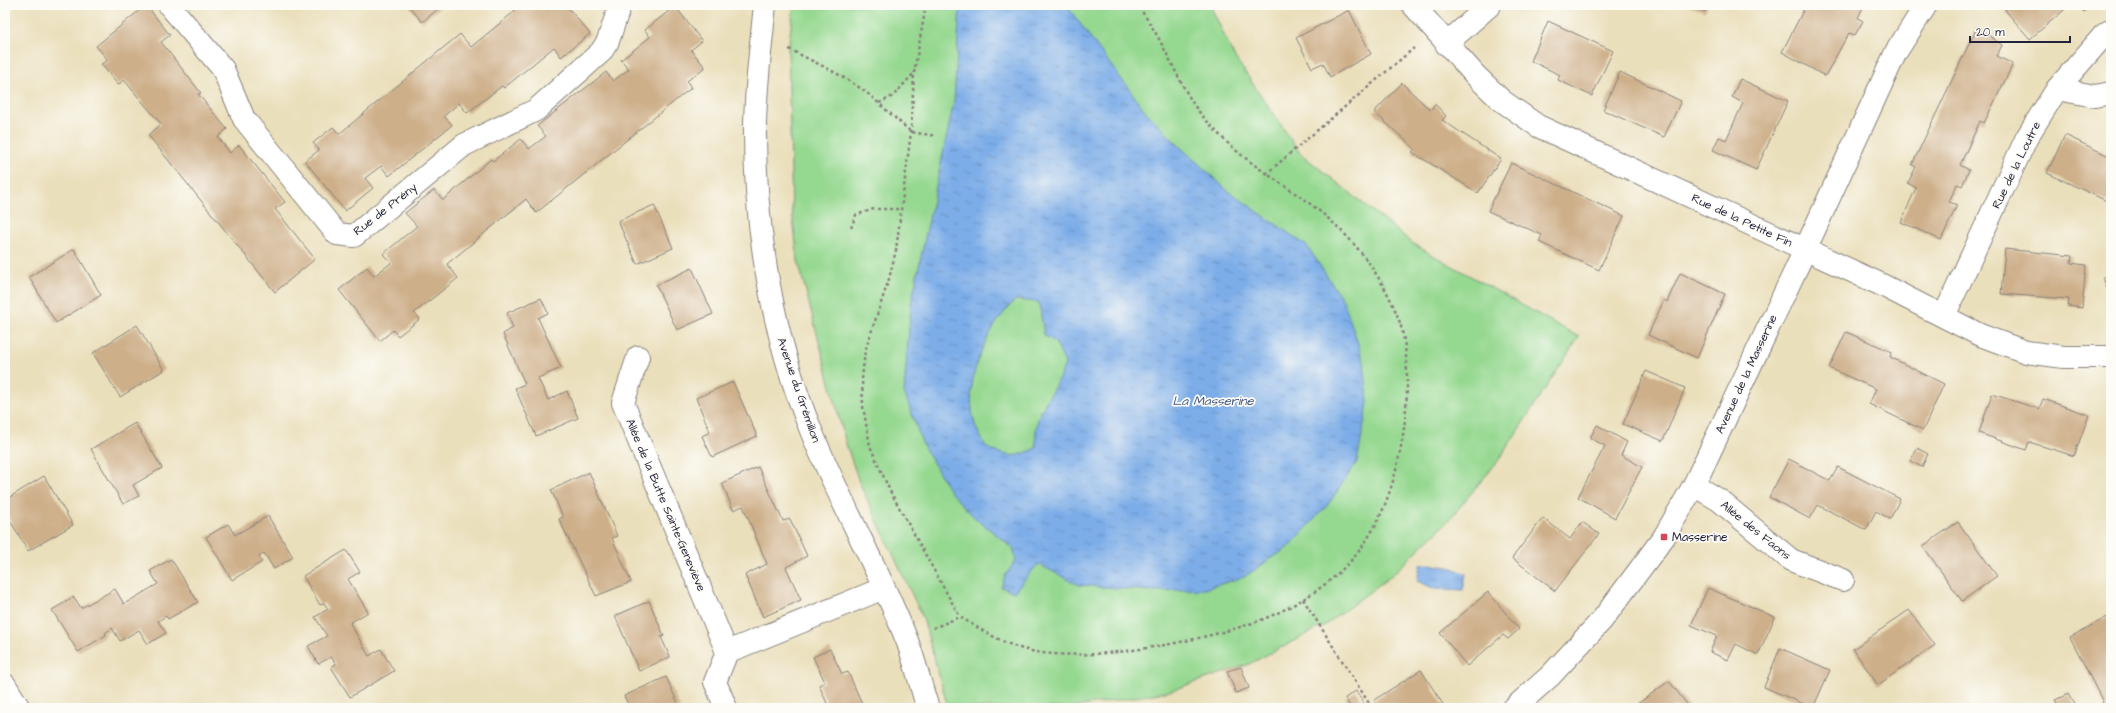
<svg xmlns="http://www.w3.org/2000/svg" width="2116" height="713" viewBox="0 0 2116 713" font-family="'Architects Daughter',sans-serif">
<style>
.green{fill:#95d890;stroke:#5c7d66}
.water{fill:url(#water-ripples);stroke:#506892;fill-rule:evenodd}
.building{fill:#cdaf89}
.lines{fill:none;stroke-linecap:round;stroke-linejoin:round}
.minor-casing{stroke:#86807b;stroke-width:24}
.path{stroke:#86807b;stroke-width:2.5;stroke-dasharray:3 3;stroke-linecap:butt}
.minor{stroke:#fff;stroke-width:22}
.poi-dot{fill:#d1495b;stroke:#fdfcf7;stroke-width:1.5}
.labels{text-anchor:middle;stroke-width:3.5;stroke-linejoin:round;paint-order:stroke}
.street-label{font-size:12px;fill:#22223b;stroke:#fdfcf7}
.poi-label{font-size:12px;fill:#22223b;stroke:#fdfcf7;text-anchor:start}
.water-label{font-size:13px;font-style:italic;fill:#465a80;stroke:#fdfcf7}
</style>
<defs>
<pattern id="water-ripples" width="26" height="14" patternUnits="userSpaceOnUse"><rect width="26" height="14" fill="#7dade8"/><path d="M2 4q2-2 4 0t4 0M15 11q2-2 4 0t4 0" fill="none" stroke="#668cbd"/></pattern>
</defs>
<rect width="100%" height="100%" fill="#fdfcf7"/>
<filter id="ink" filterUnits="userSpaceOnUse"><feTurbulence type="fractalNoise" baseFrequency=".025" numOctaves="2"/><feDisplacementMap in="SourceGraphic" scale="8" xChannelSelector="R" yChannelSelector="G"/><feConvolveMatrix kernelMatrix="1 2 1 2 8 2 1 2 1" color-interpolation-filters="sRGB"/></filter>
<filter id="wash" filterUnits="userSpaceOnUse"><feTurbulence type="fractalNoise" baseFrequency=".012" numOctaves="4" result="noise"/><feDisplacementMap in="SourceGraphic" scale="16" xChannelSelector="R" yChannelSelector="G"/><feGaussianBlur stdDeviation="0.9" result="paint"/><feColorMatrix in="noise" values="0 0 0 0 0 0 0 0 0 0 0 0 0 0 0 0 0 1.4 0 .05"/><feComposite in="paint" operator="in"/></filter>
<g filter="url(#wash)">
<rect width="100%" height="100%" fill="#eadfbb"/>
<path class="green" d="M794,5H1210L1234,56L1300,153L1415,245L1579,337L1498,461L1448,521L1391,576L1325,625L1247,665L1166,692L1070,708H948L923,618L859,482L846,444L798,261L792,211L788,49Z"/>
<path class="water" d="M960,5H1066L1146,112L1176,143L1228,191L1307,246L1344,302L1364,362L1368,402L1357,462L1329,503L1290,546L1244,577L1204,589L1153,591L1079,585L1038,564L1014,592L1001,587L1005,576L1016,560L1013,548L975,518L951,493L923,445L904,392L911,304L954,102ZM1015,300L1039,302L1044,335L1055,342L1065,363C1059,385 1043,401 1037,423C1035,430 1036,440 1036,448C1015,459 1007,457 986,447C983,441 979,434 976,428C961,383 984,332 1015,300Z
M1429,564L1453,568L1466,574L1463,590L1435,589L1417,581L1420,565Z"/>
<g id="blocks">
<path class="building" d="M146,5L170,35L161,42L201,93L198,94L227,129L218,137L230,153L239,145L285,202L275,209L315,259L275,292L148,135L161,124L124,80L118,85L101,64L108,60L96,46Z
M408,5H443L422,22Z
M510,5H566L590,34L561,57L554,47L504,88L502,86L467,113L459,103L444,116L452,125L389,176L381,166L365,178L373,188L345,211L305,161L319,150L313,143L333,127L339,134L460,34L471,47L515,11Z
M1688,5H1708L1705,12Z
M1806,5H1864L1858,18L1863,21L1855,35L1849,33L1825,76L1782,52Z
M2010,5H2070L2030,39L2005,10Z
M675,6L702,41L691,50L705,67L687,81L691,88L536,213L526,199L447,264L458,278L414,313L420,319L398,336L393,330L380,341L339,290L367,267L374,276L391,263L383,254L417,226L405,213L434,190L443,200L491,159L493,161L521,139L529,149L546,136L537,126L606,72L613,81L629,69L621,60L650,37L645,30Z
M1349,10L1371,54L1330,77L1323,63L1312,68L1296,38Z
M1548,21L1613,51L1592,96L1558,80L1560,75L1531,61Z
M1977,27L2002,45L1997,56L2013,64L1984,123L1980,121L1960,165L1969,170L1962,186L1957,184L1949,202L1957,205L1941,240L1901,222L1916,188L1908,183L1916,167L1912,165Z
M1620,72L1681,101L1664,137L1603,110Z
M1740,79L1788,101L1756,170L1713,150L1719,137L1726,140L1743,103L1732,97Z
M1402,83L1430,110L1435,104L1446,116L1442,120L1501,159L1478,193L1412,152L1415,149L1374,112Z
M2065,135L2111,157V203L2047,173Z
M1511,163L1624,216L1599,270L1539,242L1542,235L1488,211Z
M654,205L673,248L637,264L618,221Z
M74,249L101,295L56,323L29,277Z
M2005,249L2072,256L2071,263L2086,265L2082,308L2068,306L2069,299L2001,294Z
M692,268L713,314L677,330L656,285Z
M1680,273L1725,294L1697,358L1648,335L1664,300L1667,302Z
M2111,274V300L2103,277Z
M541,298L548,313L538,318L561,368L538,378L548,400L567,391L578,418L536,436L515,388L525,384L503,334L513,328L507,313Z
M137,325L164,370L120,397L93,353Z
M1846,332L1892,352L1890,357L1944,384L1923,430L1869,404L1876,389L1829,368Z
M1646,371L1685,388L1663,441L1623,424Z
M733,382L757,436L712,457L702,436L710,432L696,398Z
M1992,394L2039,409L2043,399L2089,415L2074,456L2029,442L2026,450L1979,433Z
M135,423L162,468L133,485L139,496L123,504L91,449Z
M1597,425L1627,442L1621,455L1642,467L1615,518L1578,497L1605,446L1590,438Z
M1917,448L1928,454L1922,467L1910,461Z
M1789,459L1830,481L1838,467L1900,499L1890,519L1876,511L1866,530L1818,505L1810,519L1769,497Z
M758,467L783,521L790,519L807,556L786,567L801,600L763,617L745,575L767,564L743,506L733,510L722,483Z
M589,472L617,536L612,538L631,582L596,596L559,519L563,517L551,490Z
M44,476L73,525L28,551L5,512V500Z
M268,516L293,557L274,569L264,553L259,557L262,562L232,580L206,537L228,524L235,535Z
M1543,518L1570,539L1582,522L1599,534L1555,591L1512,558Z
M1958,522L1997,576L1962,601L1923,546Z
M346,550L360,572L348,579L368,612L350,623L369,656L381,649L394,671L350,697L331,667L336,664L331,657L318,664L308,646L327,636L315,617L328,609L324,603L320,605L303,576Z
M171,559L198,602L168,619L166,616L158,621L166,633L148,644L139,630L120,641L112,628L105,633L106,635L78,652L52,610L74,597L81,608L115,589L124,604L158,584L150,571Z
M1708,588L1775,617L1758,655L1736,644L1728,660L1710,652L1717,636L1691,625Z
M1488,592L1519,629L1508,639L1503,635L1467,666L1440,633Z
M649,601L664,636L661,637L670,657L639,671L615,616Z
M1909,610L1935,645L1878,685L1853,649Z
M2111,615V708H2106L2070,637Z
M1780,648L1830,670L1813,708L1764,687Z
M830,649L842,674L848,672L864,708H829L819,685L825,682L813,657Z
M1241,667L1249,688L1236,693L1227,671Z
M1421,670L1444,706L1441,708H1379L1374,700Z
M666,677L680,708H630L624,696Z
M1669,681L1690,708H1632Z
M1356,691L1365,705L1367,708H1351L1345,698Z
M2068,694L2076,708H2060L2055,700Z"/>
</g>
</g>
<g filter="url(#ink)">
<use href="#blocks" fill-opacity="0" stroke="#86807b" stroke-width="1"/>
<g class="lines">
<g class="minor-casing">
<path id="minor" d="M169,5L223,69L244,119L337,234L354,236L464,145L536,110L601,52L608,41L620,5
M765,5C761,44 756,84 755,123C754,227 772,336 812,433C840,502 878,568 906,638C915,660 920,685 928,708
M1413,5L1476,76L1501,100L1538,126L1880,284L1980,335L2026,352L2064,357H2111
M1446,44L1490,5
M2057,89L2095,96L2111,93
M1944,316L2027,137L2057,89L2104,35L2111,30
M638,357L623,403L727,652L715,682L726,708
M1694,485L1719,500L1791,560L1843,580
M727,652L884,588
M5,685L19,708
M1514,708L1550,676L1602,620L1664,537L1694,485L1805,250L1896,52L1926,5"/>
</g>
<path class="path" d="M926,5L914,73L911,132L896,250L889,279L865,351L862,379L863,406L870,446L890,491L960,617
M2079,5L2086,14
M789,49L836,73L865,91L911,132L936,136
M879,103L893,96L914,73
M1266,174L1414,48
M851,228L856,215L874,209H900
M1303,599L1372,708
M933,628L960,617C980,629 1000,642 1023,649C1081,666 1204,641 1261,620C1297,606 1335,582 1359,551C1385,516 1396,478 1403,435C1408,402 1410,352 1399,320C1384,279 1357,242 1323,214C1288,185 1246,165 1215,130C1207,121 1197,111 1191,100C1172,68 1160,34 1137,5"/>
<use href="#minor" class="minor"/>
</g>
</g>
<rect class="poi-dot" x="1660" y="533" width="8" height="8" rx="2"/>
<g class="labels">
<g class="street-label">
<text transform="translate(2016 165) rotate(-64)" y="4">Rue de la Loutre</text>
<text transform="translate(385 209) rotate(-38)" y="4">Rue de Prény</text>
<text transform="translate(1742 220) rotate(25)" y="4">Rue de la Petite Fin</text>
<text transform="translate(1746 374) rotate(-65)" y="4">Avenue de la Masserine</text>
<text transform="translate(799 390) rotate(71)" y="4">Avenue du Grémillon</text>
<text transform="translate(666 505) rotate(67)" y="4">Allée de la Butte Sainte-Geneviève</text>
<text transform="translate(1756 530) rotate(39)" y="4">Allée des Faons</text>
</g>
<g class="poi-label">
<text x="1672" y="541">Masserine</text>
</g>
<g class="water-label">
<text x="1213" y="405">La Masserine</text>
</g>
</g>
<rect width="2116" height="713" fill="none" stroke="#fdfcf7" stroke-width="20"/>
<path d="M1970 36v6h100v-6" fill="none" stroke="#22223b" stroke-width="2"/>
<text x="1976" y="36" font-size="12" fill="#22223b" stroke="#fdfcf7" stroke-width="3" paint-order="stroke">20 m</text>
</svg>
